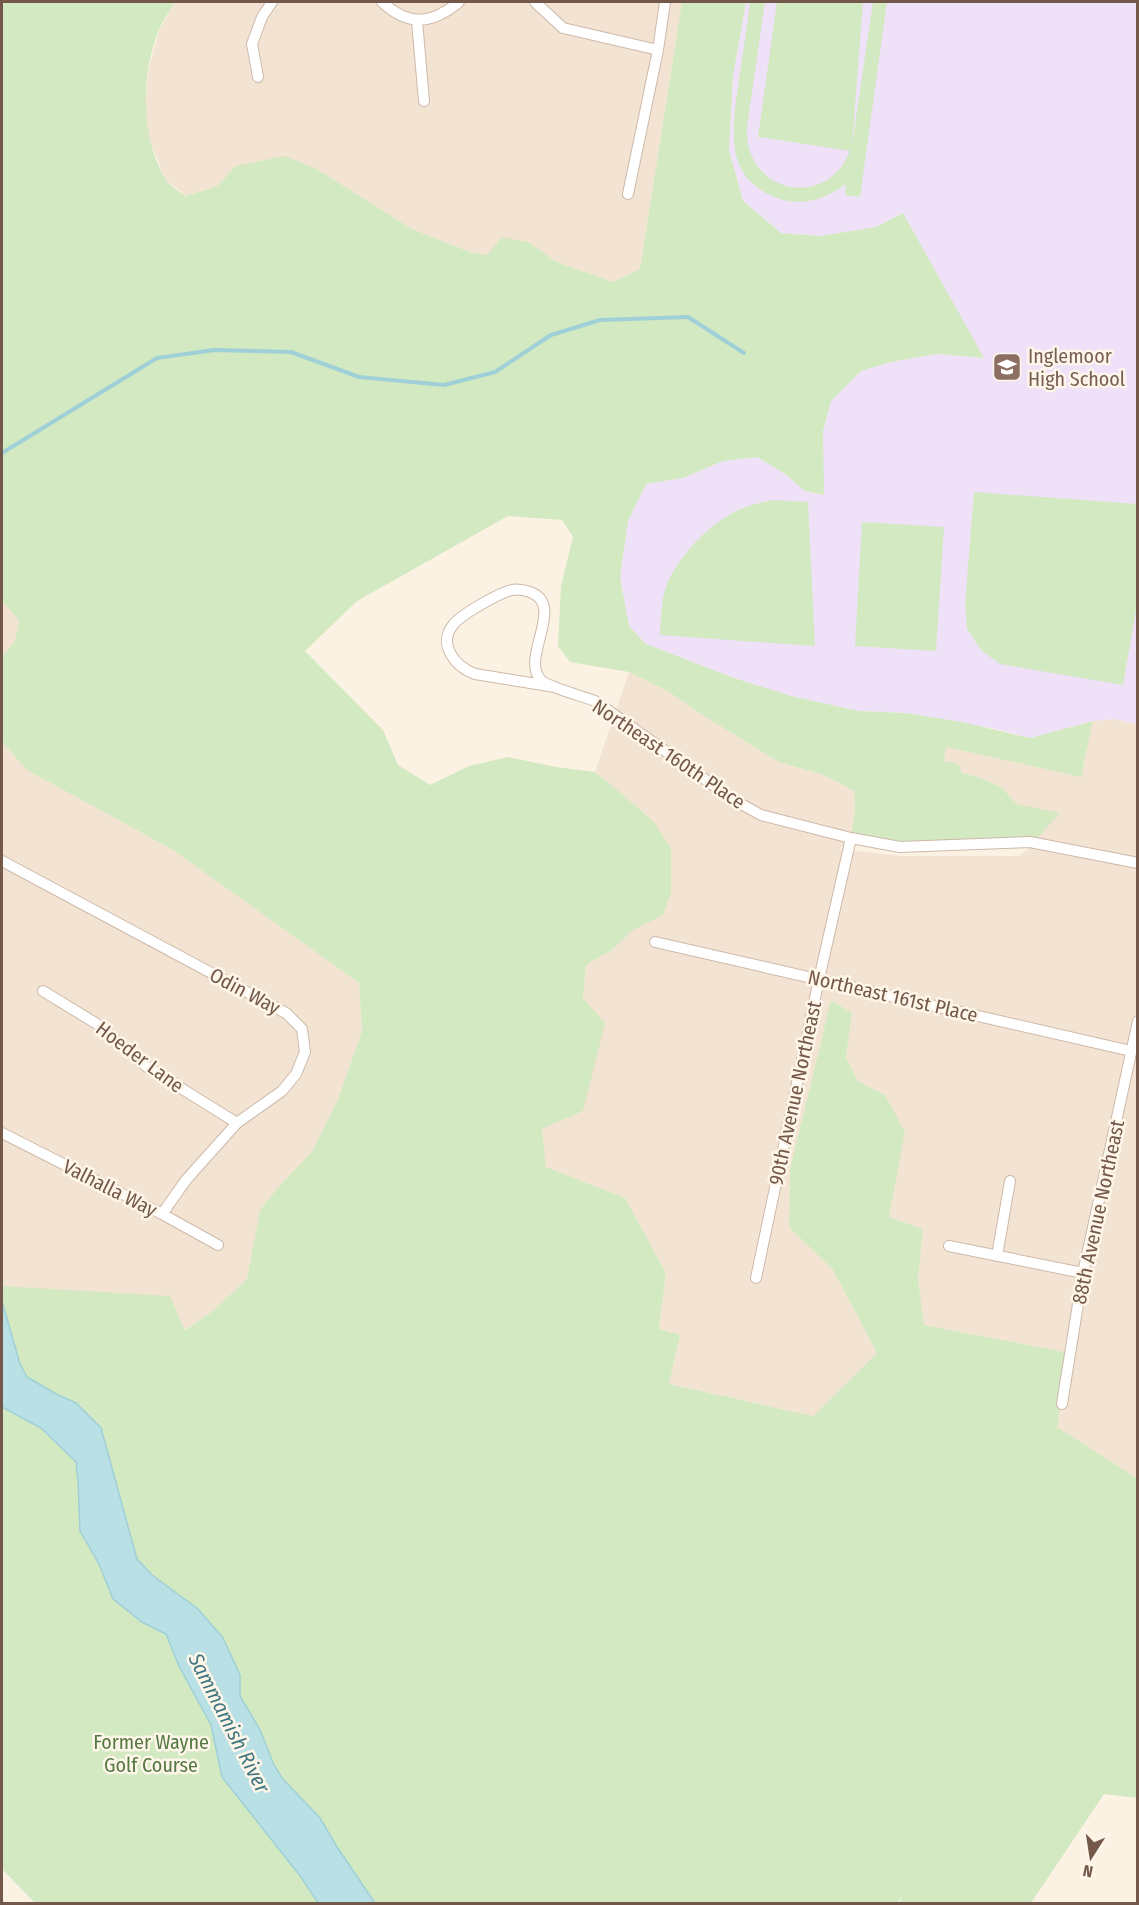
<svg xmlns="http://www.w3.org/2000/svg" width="1139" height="1905" viewBox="0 0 1139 1905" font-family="'Fira Sans Condensed',sans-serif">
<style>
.residential{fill:#f3e3d2}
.education{fill:#efe1f8}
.green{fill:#d3e9c2}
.water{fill:#b9e0e5;stroke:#9fd0d7;stroke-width:1.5}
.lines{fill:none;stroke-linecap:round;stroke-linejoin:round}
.stream{stroke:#9fd0d7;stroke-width:4}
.minor-casing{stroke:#cdb9aa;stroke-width:12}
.minor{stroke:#fff;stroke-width:10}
.labels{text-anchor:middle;stroke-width:5;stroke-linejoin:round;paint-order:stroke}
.education-label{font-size:20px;fill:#785e54;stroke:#fff6ea;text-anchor:start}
.street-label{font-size:20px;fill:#74584a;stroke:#fff6ea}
.park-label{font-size:20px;fill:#547942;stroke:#fff6ea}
.water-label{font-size:21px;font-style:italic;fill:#417780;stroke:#fff6ea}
</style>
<rect width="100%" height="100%" fill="#fcf2e4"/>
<path class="residential" d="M175,2H682L640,269L613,282L557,262L528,242L487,256L470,252L412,229L317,169L236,166L216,187L186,196L165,179L149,138L145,104L149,68L159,31Z
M2,601L19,620L15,641L2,657Z
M629,672L669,692L704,716L779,762L824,775L854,791L855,809L851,838L839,849L901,856H1020L1034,843L1017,804L1002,788L982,778L962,773L944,761L946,747L1081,777L1093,721L1114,719L1137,724V1478L1057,1427L1070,1353L924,1325L918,1279L923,1229L889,1217L896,1178L885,1095L858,1081L846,1057L852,1013L831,1000L790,1169L789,1227L833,1270L877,1353L813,1416L669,1384L680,1335L659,1329L666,1273L625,1198L546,1167L542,1128L583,1111V998L586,965L612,950L633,930L663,915L653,821L615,788L595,772Z
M2,742L27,770L173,850L359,983L362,1031L338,1099L311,1153L280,1185L260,1210L247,1279L214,1310L184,1330L2,1288Z"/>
<path class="education" d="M746,2H1137V724L1114,719L1093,721L1030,738L996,729L906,713L859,711L795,697L737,679L646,644L629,626L620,577L628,521L646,484L683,478L723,461L757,457L785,474L805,491L823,495V431L831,401L861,371L891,362L937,354L983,358L903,213L876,227L821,236L781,233L743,201L729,150L733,75Z"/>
<path class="green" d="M2,2H175C170,11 163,20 159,30C141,73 140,137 165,178C169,185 179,191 185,196L216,187L236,166L285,156L317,169L412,229L470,252L487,255L502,237L528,242L557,262L613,282L640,269L682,2H746L733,75L729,150L743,201L781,233L821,236L876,227L903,213L984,358L937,354L891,362L861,371L831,401L823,431L824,495L805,491L785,474L757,457L723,461L683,478L646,484L628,521L620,577L629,626L646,644L737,679L795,697L859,711L906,713L962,722L1030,738L1093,721L1081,777L946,747L944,761L959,764L962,773L982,778L1002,788L1017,804L1060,813L1033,843L900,847L851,838L855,809L854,791L824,775L779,762L704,716L669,692L629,672L570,662L558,646L561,586L573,537L562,520L508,516L357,601L305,651L383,730L398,765L430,785L469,766L508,757L556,767L595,772L615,788L653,821L671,848V893L663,915L633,930L612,950L586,965L583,998L605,1023L583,1111L542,1129L546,1167L625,1198L666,1273L659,1329L680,1335L669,1384L813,1416L877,1353L833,1270L789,1227L790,1169L831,1000L852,1013L846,1057L858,1081L885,1095L905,1132L889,1217L923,1229L918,1279L924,1325L1070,1353L1057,1427L1137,1478V1798L1104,1794L1031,1903H899L903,1893L897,1904L35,1903L2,1869V1286L170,1296L185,1330L214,1310L247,1279L260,1210L280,1185L311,1153L338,1099L362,1031L359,983L173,850L27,770L2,742V657L15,641L19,620L2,601Z
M750,2H765L747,127C743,192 826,212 850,151L758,137L777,2H863L852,145L873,2H887L860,197L845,195L846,184C826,199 802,207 777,198C721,177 733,126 739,79C743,53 747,27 750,2Z
M974,492L1137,504V604L1123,685L1000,664L981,650L967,629L965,604Z
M773,500L808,502L815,646L660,635C661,618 661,599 667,584C680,553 714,518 746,507C754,504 764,502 773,500Z
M862,522L944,527L936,651L855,646Z"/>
<path class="water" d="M2,1301L20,1364L27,1377L56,1394L76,1403L101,1428L137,1559L152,1575L198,1609L223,1638L240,1675V1696L260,1730L274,1765L282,1778L320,1818L337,1847L375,1903H318L301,1877L222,1777L211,1725L179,1666L166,1634L142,1622L113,1599L99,1564L80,1531L78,1481L76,1462L41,1428L2,1407Z"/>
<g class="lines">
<path class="stream" d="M2,453L157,358L214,350L291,352L359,377L444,385L495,372L551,335L600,320L688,317L744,353"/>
<g class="minor-casing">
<path id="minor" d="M382,2C409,27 432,24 459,2
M535,2L563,28L658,50
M417,21L424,101
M258,77L252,44L262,17L272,2
M628,194L658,50L665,2
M555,687L475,674C456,667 437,645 453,625C460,615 499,593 512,590C517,589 524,590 530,592C566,605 521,656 540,679C546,687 583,696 595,701L734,800L761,815L851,838L900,847L1030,842L1138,863
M2,861L286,1013L302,1029L305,1052L296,1074L282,1091L237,1123L186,1180L162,1214
M655,942L1131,1051
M43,991L97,1024L147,1067L237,1123
M2,1133L162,1214L218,1245
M949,1246L1083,1273
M997,1256L1010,1181
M756,1278L819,979L851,838
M1062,1404L1083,1273L1138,1021"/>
</g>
<use href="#minor" class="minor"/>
</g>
<defs>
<g id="school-square" transform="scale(1.5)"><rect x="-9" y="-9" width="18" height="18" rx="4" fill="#8d6e63" stroke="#fff6ea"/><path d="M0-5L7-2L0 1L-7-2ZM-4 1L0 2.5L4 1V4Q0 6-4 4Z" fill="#fff"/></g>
</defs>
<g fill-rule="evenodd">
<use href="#school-square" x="1007" y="367"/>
</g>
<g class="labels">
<g class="education-label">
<text x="1028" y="363">Inglemoor<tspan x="1028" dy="23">High School</tspan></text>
</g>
<g class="street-label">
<text transform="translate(669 754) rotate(34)" y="7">Northeast 160th Place</text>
<text transform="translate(245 991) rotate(28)" y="7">Odin Way</text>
<text transform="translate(893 996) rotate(13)" y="7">Northeast 161st Place</text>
<text transform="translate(140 1057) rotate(37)" y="7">Hoeder Lane</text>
<text transform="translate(795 1093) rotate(-78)" y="7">90th Avenue Northeast</text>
<text transform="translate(110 1188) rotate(27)" y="7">Valhalla Way</text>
<text transform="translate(1098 1212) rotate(-78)" y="7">88th Avenue Northeast</text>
</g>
<g class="park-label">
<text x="151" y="1749">Former Wayne<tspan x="151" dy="23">Golf Course</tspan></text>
</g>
<g class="water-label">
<text transform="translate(229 1723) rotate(63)" y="7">Sammamish River</text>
</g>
</g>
<rect width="1139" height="1905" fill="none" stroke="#74584a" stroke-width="6"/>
<g transform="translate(1091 1857) rotate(192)" stroke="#fff6ea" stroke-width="4.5" paint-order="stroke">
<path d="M0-4.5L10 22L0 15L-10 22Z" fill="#74584a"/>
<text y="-9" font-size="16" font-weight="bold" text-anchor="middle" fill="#74584a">N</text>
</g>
</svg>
